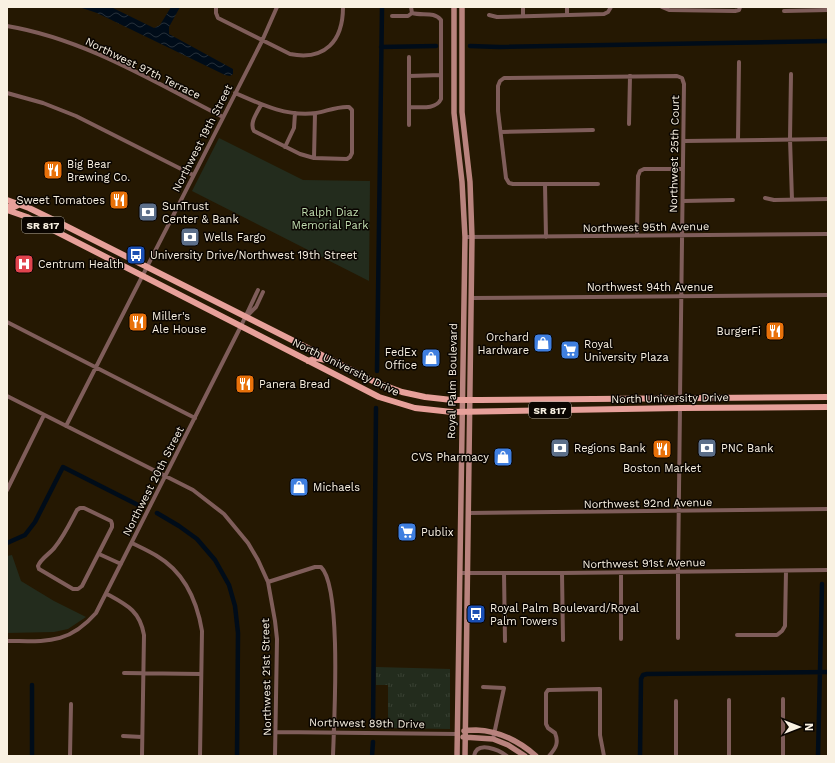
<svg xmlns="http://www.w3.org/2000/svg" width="835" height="763" viewBox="0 0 835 763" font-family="'Work Sans',sans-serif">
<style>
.grass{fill:url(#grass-tufts)}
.green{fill:#232c1d}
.water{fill:url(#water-waves)}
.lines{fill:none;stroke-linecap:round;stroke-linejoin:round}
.canal{stroke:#000c19;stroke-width:4.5}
.street{stroke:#7f5d5a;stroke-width:4}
.secondary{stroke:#b9837e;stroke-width:5.5}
.primary{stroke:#e7a09a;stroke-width:6}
.labels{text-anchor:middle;stroke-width:3;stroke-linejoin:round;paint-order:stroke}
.shield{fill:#0a0501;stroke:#b1aa9e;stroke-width:1}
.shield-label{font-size:10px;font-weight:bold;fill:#f9f1e2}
.street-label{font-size:11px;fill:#f9f1e2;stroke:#0a0501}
.poi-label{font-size:11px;fill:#f9f1e2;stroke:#0a0501;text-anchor:start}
.park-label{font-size:11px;fill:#c2dfb1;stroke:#0a0501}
</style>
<defs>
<pattern id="grass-tufts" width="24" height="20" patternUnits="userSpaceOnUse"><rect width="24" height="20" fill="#232c1d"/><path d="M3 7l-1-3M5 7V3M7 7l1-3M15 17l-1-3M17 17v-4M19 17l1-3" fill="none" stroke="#394133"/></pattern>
<pattern id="water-waves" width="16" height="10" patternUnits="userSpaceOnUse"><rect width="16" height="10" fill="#000c19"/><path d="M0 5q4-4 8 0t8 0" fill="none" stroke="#26303a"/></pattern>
</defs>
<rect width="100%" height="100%" fill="#251802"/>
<path class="grass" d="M376,667L450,669V729L388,728V685H376Z"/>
<path class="green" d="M219,138L303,180L370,181L369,281L192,191Z
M12,555L21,581L54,601L86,617L68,629L54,632L7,633V556Z"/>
<path class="water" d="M79,7H111L154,28L160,25L171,7H180L169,27V34L233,69V74L230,76L225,75L97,13Z"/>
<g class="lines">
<path class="canal" d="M470,46L499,47L828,41
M381,47L436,46
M377,371L382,7
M157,513L179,526L197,539L215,560L229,585L235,606L238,633L237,756
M7,543L25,535L35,522L63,467L140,506
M373,725L376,408
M32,756V685
M372,756L373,742
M640,756L641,679L643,675L647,674L828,672
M818,756L822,584"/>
<path class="street" d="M216,7V13L218,18L290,54C325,61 343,41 343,7
M411,7L412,13
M662,7L669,10L735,11L739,10L740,7
M784,11L828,10
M567,14V7
M489,15L497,17L604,14L608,12L611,7
M392,16H408L412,13C423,16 434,11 441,20V99C436,110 420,107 409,107
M523,16V7
M7,26C85,39 154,82 223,117
M791,74L790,139L792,200
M409,76L441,75
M7,93L43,103L76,116L193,175
M235,93C260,104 287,117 316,113C327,111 338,106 349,107L352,110V153L350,157L347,159L314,158L300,154L254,131C249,123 257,113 261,105
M629,124L630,76
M409,125V57
M501,132L593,130
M738,140L739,62
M684,141L828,139
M285,147L294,128L295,113
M314,158L315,113
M545,184L546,237
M598,184H513L509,183L506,178L498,111V86L500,81L504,78L677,76L682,78L684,84L680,398
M765,198L774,200L828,199
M683,201L733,200
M637,236L638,176L640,171L644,169H683
M465,237L828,234
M472,298L828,295
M247,316L256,307L263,292
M7,322L195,418
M7,396L193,490L224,514L248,543L258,560L268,582L275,621L277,639L275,756
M66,426L262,41L277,7
M7,490L44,415
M80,508H84L111,521L112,524V527L82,586L78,589H73L39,569L38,566C41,558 50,554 55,547C64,536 70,523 77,510Z
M469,513L828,509
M132,543C140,547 149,551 157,556C184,572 197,601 202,631L200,756
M99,554L121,564
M460,573H562L828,570
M504,573L505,641
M562,573L563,640
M621,573V639
M268,582L315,567H321C342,587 334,722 333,756
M107,594C127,605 140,611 144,635L142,756
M737,635H777L782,631L785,626L786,571
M678,638V572L680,408
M7,641C46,641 68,645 96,613L241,326L258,290
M124,673L201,674
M483,687L504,688L493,739
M276,732L458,734
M123,736L142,737
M70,756L71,704
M474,756C477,740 499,750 507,756
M549,756C556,748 559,743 555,733L548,728L546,724V693L548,690L600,689V735L604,756
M676,756V701
M729,756V700
M783,756V699"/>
<path class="secondary" d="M454,7V113L462,182L465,237L457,756
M462,7V112L470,182L472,237L465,756
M464,731C468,730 472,730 476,730C499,731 519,741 536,756
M463,737L493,739L508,745L525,756"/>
<path class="primary" d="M7,200L29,208L62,224L375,382L402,392L425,397L452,400H480L828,397
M7,207H14L20,204
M7,210L27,217L59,233L379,397L415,408L452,412L680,408L828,407
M308,361L316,358L326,360"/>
</g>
<defs>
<g id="restaurant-square" transform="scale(1)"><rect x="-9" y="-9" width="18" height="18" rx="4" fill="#e8710a" stroke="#0a0501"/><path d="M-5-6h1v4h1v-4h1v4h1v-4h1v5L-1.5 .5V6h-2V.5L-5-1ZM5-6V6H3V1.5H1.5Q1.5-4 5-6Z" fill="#fff"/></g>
<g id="bank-square" transform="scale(1)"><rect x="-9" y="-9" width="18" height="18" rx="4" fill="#5c6f8a" stroke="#0a0501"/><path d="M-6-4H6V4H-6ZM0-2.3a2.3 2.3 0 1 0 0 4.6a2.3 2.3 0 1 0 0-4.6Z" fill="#fff"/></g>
<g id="bus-square" transform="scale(1)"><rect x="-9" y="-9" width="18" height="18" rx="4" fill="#1a4fb4" stroke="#0a0501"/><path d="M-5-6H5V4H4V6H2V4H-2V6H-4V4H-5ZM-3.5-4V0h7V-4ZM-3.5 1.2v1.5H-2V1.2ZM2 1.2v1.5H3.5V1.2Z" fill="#fff"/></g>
<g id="hospital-square" transform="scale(1)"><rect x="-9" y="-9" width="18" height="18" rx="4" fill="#e0444e" stroke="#0a0501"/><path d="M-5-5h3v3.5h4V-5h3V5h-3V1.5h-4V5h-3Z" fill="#fff"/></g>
<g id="shop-square" transform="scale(1)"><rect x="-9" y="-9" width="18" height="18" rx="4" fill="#3f7fe0" stroke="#0a0501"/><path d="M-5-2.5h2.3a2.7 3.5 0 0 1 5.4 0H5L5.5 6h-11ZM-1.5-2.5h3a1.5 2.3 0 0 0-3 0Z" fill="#fff"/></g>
<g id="supermarket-square" transform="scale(1)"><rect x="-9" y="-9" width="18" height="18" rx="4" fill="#3f7fe0" stroke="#0a0501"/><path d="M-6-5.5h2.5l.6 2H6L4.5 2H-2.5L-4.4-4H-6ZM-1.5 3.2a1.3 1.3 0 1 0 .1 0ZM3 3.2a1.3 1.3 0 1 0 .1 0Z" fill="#fff"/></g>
</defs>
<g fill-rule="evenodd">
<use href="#restaurant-square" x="53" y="170"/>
<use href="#restaurant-square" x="119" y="200"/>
<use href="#bank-square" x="148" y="212"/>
<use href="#bank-square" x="190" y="237"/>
<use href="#bus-square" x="136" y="255"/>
<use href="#hospital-square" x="24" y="264"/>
<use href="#restaurant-square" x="138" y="322"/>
<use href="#restaurant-square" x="775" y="331"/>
<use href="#shop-square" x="543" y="343"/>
<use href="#supermarket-square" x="570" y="350"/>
<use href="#shop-square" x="431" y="358"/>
<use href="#restaurant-square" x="245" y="384"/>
<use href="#bank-square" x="560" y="448"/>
<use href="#bank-square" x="707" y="448"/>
<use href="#restaurant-square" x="662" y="449"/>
<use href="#shop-square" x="503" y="457"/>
<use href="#shop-square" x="299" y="487"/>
<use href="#supermarket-square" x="407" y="532"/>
<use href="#bus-square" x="476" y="614"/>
</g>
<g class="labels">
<g class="shield">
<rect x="22" y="217" width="42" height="16" rx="3"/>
<rect x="529" y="402" width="42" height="16" rx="3"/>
</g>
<g class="shield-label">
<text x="43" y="229">SR 817</text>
<text x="550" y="414">SR 817</text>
</g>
<g class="street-label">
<text transform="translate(143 68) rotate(26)" y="4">Northwest 97th Terrace</text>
<text transform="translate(202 138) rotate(-63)" y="4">Northwest 19th Street</text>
<text transform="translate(674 154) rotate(-89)" y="4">Northwest 25th Court</text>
<text transform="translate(646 227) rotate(-1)" y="4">Northwest 95th Avenue</text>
<text x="650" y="291">Northwest 94th Avenue</text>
<text transform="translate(346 367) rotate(26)" y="4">North University Drive</text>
<text transform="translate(452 381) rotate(-89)" y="4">Royal Palm Boulevard</text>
<text transform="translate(670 398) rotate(-1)" y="4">North University Drive</text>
<text transform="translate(153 481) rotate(-63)" y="4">Northwest 20th Street</text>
<text transform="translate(648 503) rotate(-1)" y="4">Northwest 92nd Avenue</text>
<text transform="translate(644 563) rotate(-1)" y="4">Northwest 91st Avenue</text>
<text transform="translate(266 677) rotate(-91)" y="4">Northwest 21st Street</text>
<text transform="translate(367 723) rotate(1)" y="4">Northwest 89th Drive</text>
</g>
<g class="poi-label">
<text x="67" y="168">Big Bear<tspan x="67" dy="13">Brewing Co.</tspan></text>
<text x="105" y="204" text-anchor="end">Sweet Tomatoes</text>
<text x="162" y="210">SunTrust<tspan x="162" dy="13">Center &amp; Bank</tspan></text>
<text x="204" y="241">Wells Fargo</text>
<text x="150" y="259">University Drive/Northwest 19th Street</text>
<text x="38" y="268">Centrum Health</text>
<text x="152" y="320">Miller's<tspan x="152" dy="13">Ale House</tspan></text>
<text x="761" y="335" text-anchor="end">BurgerFi</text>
<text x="529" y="341" text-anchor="end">Orchard<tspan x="529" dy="13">Hardware</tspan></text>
<text x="584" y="348">Royal<tspan x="584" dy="13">University Plaza</tspan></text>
<text x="417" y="356" text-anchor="end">FedEx<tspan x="417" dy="13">Office</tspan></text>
<text x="259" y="388">Panera Bread</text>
<text x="574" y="452">Regions Bank</text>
<text x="721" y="452">PNC Bank</text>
<text x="489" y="461" text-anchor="end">CVS Pharmacy</text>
<text x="662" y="472" text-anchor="middle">Boston Market</text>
<text x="313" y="491">Michaels</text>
<text x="421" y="536">Publix</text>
<text x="490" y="612">Royal Palm Boulevard/Royal<tspan x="490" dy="13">Palm Towers</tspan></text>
</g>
<g class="park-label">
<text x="330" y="216">Ralph Diaz<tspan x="330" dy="13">Memorial Park</tspan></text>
</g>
</g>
<rect width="835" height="763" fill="none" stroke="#f9f1e2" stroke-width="16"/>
<g transform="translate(799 727) rotate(90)" stroke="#0a0501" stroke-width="3" paint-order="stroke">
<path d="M0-3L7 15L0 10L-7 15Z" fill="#f9f1e2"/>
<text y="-6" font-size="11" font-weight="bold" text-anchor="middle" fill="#f9f1e2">N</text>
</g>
</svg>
